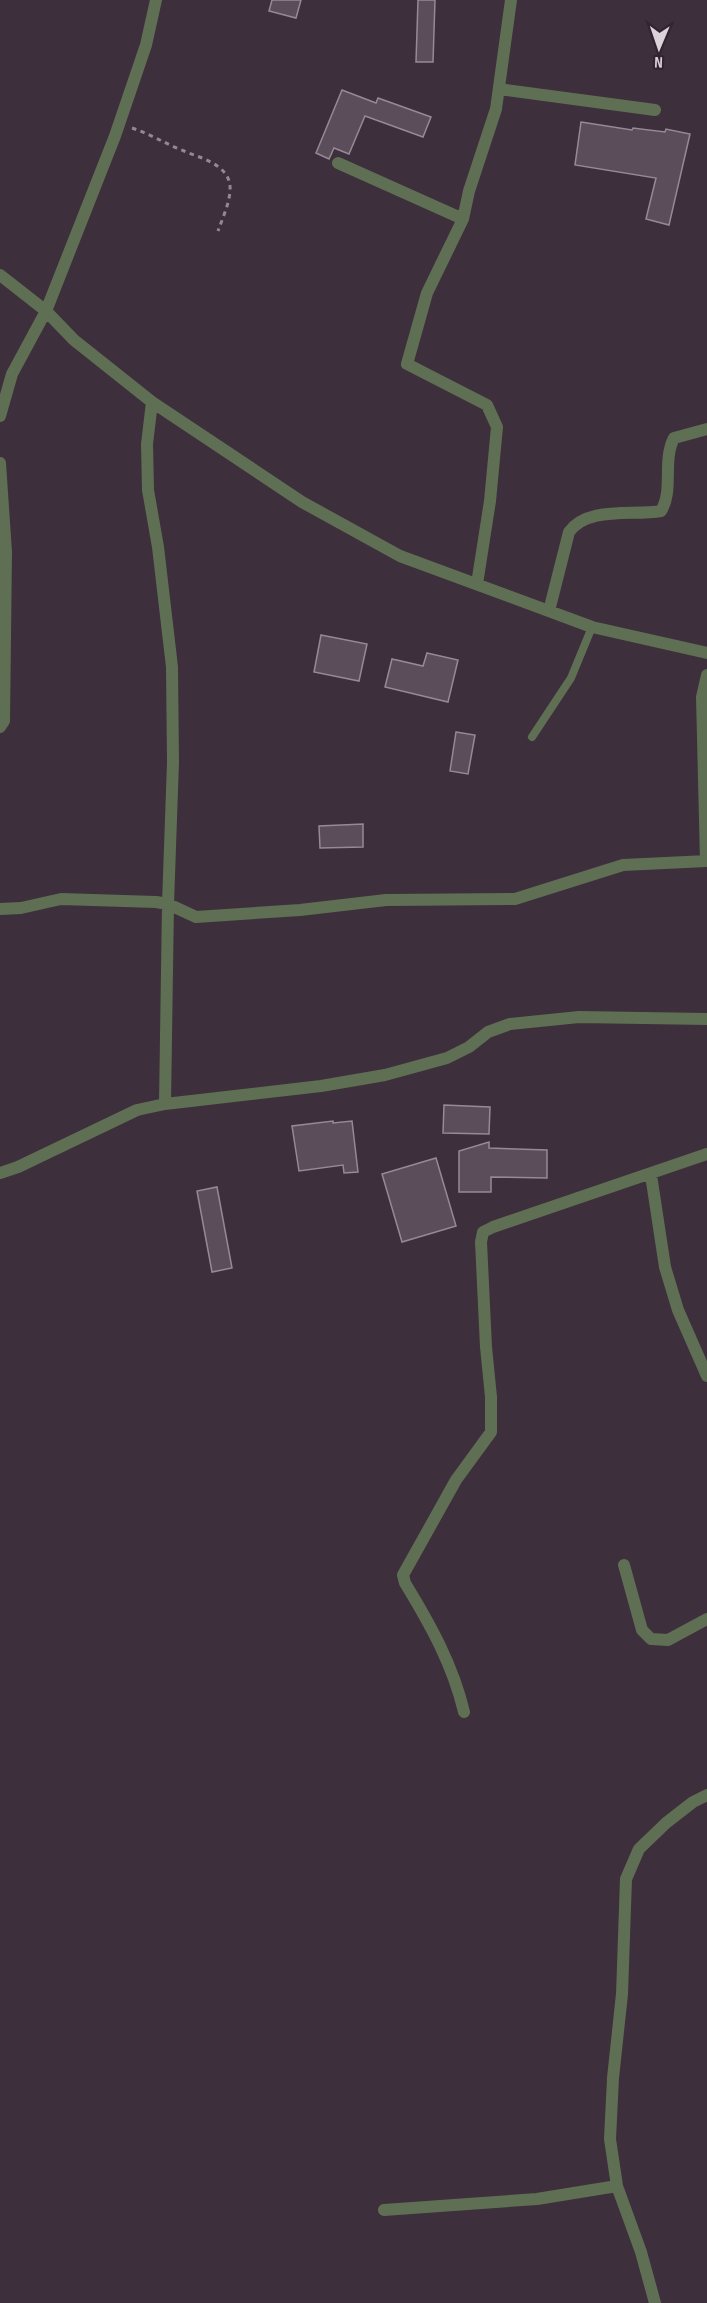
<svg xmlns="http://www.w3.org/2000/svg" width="707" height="2303" viewBox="0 0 707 2303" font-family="'Sofia Sans Condensed',sans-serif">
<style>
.building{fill:#5b4d5a;stroke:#998997;stroke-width:1.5}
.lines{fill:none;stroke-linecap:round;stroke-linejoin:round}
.path{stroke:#948892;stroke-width:3;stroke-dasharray:4.5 4.5;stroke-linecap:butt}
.service{stroke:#5f6f54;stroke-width:8}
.minor{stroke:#5f6f54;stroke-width:12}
</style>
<rect width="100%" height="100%" fill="#3d2f3b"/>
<path class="building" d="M272,0H301L296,18L269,11Z
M418,0H435L433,62H416Z
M342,90L376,103L378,98L431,117L423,137L365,116L349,154L334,148L329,159L316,153Z
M581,122L632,130L633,128L665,132L666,129L690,134L669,225L646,219L656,178L575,165Z
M321,635L367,644L359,681L314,672Z
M427,653L458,660L448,702L385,687L392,659L423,666Z
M456,732L475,735L468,774L450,771Z
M363,824V847L320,848L319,826Z
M444,1105L490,1107L489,1134L443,1133Z
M333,1121V1123L352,1121L358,1172L344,1173L343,1165L299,1171L292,1126Z
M489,1142V1148L547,1150V1178L491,1177V1192H459V1151Z
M436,1158L456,1226L402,1242L382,1174Z
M217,1187L232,1268L212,1272L197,1191Z"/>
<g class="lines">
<path class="path" d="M132,128C150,134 166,144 184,151C200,158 228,164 230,186C231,200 223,217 218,231"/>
<path class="service" d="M532,737L571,678L592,627"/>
<path class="minor" d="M499,89L655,110
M338,163L463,219
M0,275L46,311L74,340L152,402L302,502L400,556L592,627L707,653
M0,416L12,374L46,311L115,136L146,45L156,0
M0,463L6,552L4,721L0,727
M477,584L490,501L497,427L487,405L407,364L427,293L463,219L469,191L496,109L511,0
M549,611L569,532C588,506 632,516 661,511C674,490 662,461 674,438L707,429
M706,861L702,697L707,675
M0,909L21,908L61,899L156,902L168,904L173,762L172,667L158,547L148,490L147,444L152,402
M165,1104L168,904L196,917L300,910L386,900L515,899L623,865L707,861
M0,1173L18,1167L137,1110L165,1104L321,1086L385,1075L447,1058L469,1047L488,1032L510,1024L579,1017L707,1019
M651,1175L665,1267L678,1310L707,1376
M624,1565L642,1630L651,1639L668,1640L707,1619
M464,1712C453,1665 430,1624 405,1583L403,1575L456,1480L491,1432V1397L486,1347L481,1242L483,1232L493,1227L707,1154
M384,2210L537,2199L617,2186
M655,2303L641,2252L617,2186L610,2139L613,2078L622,1994L626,1879L639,1849L666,1823L693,1802L707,1795"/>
</g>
<g transform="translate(659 48) rotate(182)" stroke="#322531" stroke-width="4.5" paint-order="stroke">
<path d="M0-4.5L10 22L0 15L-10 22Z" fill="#dbd2da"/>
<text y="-9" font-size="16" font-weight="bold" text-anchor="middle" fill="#dbd2da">N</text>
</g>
</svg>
